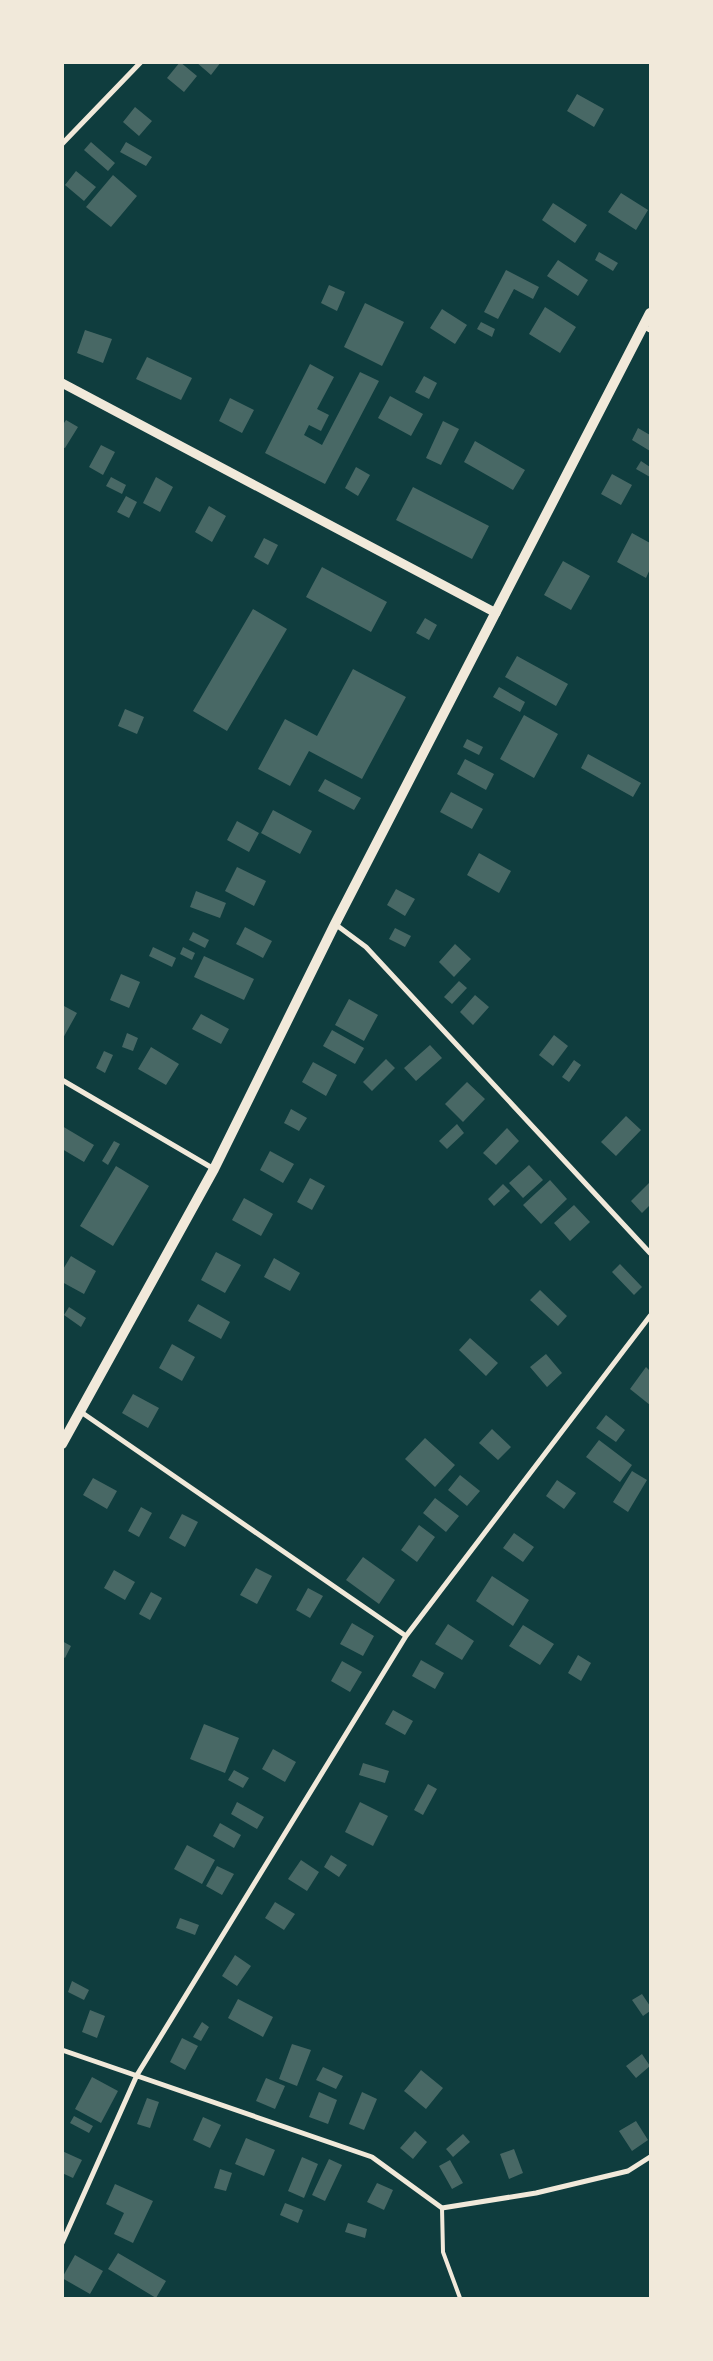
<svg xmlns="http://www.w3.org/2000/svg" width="713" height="2361" viewBox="0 0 713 2361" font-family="Montserrat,sans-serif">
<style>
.building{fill:#486865}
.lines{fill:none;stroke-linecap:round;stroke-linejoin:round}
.service{stroke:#f1e9da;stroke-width:4}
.minor{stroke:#f1e9da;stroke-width:5}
.tertiary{stroke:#f1e9da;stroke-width:9}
.secondary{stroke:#f1e9da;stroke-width:10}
</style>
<rect width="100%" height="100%" fill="#0f3d3e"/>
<path class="building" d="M180,62L197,76L184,92L167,78Z
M196,62H221L211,75Z
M577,94L604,109L594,127L567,111Z
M135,107L152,121L139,136L123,122Z
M91,142L115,163L108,171L84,150Z
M126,142L152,157L146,166L120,152Z
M76,171L96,187L84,201L65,185Z
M113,175L137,196L111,227L86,207Z
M621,193L648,210L636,230L608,212Z
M553,203L587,225L575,243L542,220Z
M599,252L618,263L613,271L595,260Z
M558,260L588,280L578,296L547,276Z
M506,270L539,287L533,299L514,289L498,319L484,312Z
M329,285L345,292L337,311L321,303Z
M365,303L404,322L382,366L344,347Z
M545,307L576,327L560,353L529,334Z
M442,309L467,325L455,344L430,328Z
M481,322L495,329L492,337L477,329Z
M85,330L112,339L103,363L77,353Z
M147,357L192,378L181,400L136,379Z
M310,364L334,377L317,409L329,415L321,431L309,425L304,435L322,445L360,372L379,381L325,484L265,453Z
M424,376L437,383L429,399L415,392Z
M390,396L423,414L411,436L378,418Z
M230,398L254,410L242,433L219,421Z
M66,420L78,427L65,448L62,447V426Z
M443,421L459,429L441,465L426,458Z
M638,428L650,435V451L632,440Z
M475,441L525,470L513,490L464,462Z
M101,445L115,452L103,475L89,467Z
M641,461L650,467V477L636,469Z
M356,467L370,475L358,496L345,488Z
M612,474L632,485L621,505L601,494Z
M111,477L126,485L122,494L106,486Z
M156,477L173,487L160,512L143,503Z
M413,487L489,526L472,559L396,520Z
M126,496L137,502L129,518L117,512Z
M209,506L226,516L212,542L195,532Z
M632,533L650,543V569L646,578L617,562Z
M264,538L278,545L268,565L254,557Z
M563,561L590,576L571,610L544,595Z
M322,567L387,602L371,632L306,597Z
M253,609L287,629L227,731L193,711Z
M425,618L437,625L429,640L416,633Z
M517,656L568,684L556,706L505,677Z
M353,669L406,697L362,779L309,751L290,786L258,769L285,719L317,736Z
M499,687L525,702L520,712L493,697Z
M125,709L144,717L137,734L118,726Z
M524,715L558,734L534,778L500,759Z
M467,739L483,747L479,755L463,747Z
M588,754L641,783L633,797L581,768Z
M465,759L494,774L486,790L457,774Z
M325,779L361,798L354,810L318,791Z
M451,792L483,809L472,829L440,812Z
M273,810L312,831L300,854L261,833Z
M237,821L259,833L249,852L227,840Z
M479,853L511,871L499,893L467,875Z
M237,867L266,881L254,906L225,891Z
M396,889L415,899L405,916L387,905Z
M196,891L226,903L220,918L190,907Z
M245,927L272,941L263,958L236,944Z
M395,928L411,936L405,947L389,939Z
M193,932L209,940L205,948L189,940Z
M455,944L471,959L454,977L439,962Z
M153,947L176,958L172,967L149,956Z
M183,947L195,953L192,960L180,954Z
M204,956L254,979L244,1000L194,977Z
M121,974L140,982L129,1008L110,1000Z
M459,981L467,988L452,1004L444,997Z
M475,995L489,1007L473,1025L460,1012Z
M349,999L378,1015L364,1041L335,1025Z
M64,1006L77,1013L62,1040V1009Z
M201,1014L229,1029L221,1044L192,1029Z
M332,1030L364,1048L355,1064L323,1046Z
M127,1033L138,1038L133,1051L122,1047Z
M554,1035L568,1046L553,1066L539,1055Z
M430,1045L442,1058L416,1081L404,1068Z
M151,1047L179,1064L166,1085L138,1069Z
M104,1051L113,1055L105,1073L96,1068Z
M386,1059L395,1068L372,1091L363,1082Z
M574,1060L581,1065L569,1082L562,1077Z
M313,1062L337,1075L326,1096L302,1082Z
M467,1082L485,1099L463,1122L445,1104Z
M291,1109L307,1118L299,1131L284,1123Z
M626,1116L641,1130L616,1156L601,1142Z
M457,1124L464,1133L447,1149L439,1141Z
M62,1126L94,1145L84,1162L62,1149Z
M507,1128L519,1141L496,1165L483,1153Z
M114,1141L120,1144L108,1165L102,1161Z
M270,1151L294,1164L283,1183L260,1170Z
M529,1165L543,1180L523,1198L509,1183Z
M116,1166L149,1186L113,1246L80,1226Z
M310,1178L325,1186L312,1210L297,1202Z
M550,1180L567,1199L541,1224L523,1205Z
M650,1182V1205L642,1213L631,1201Z
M503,1184L510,1191L494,1206L488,1199Z
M244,1198L273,1214L261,1236L232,1220Z
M574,1205L590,1222L570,1241L554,1223Z
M216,1252L241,1265L225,1293L201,1280Z
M71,1256L96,1271L84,1294L62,1282V1271Z
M274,1258L300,1273L290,1291L264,1277Z
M620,1264L642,1287L634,1295L612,1272Z
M540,1290L567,1316L558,1326L530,1300Z
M198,1304L230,1322L221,1339L188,1321Z
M69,1307L86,1318L81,1327L64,1315Z
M470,1338L498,1363L486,1376L459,1350Z
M172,1344L195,1357L182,1381L159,1368Z
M546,1354L562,1373L547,1387L530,1367Z
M646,1367L650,1371V1405L630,1389Z
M133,1394L159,1408L148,1428L122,1413Z
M606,1415L625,1430L616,1442L596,1428Z
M492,1429L511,1447L498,1460L479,1443Z
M425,1438L455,1465L435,1487L405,1459Z
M599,1440L632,1465L620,1482L586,1457Z
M632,1471L647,1480L628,1512L613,1502Z
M460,1475L480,1491L467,1506L448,1490Z
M93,1478L117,1491L107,1509L83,1495Z
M557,1480L576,1493L564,1509L546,1496Z
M435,1498L459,1516L446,1532L423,1513Z
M141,1507L152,1513L139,1537L128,1531Z
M182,1514L198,1522L185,1547L169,1538Z
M419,1525L435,1537L417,1562L401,1550Z
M514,1533L534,1547L523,1562L503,1548Z
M363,1557L395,1580L379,1604L346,1580Z
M256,1568L272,1576L257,1604L240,1595Z
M114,1570L135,1582L125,1600L104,1588Z
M492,1576L529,1600L513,1626L476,1601Z
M308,1588L323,1596L310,1618L296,1610Z
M151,1592L162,1598L150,1620L139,1614Z
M352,1623L374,1636L363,1656L340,1644Z
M448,1624L474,1641L462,1660L435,1644Z
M523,1625L554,1644L540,1665L509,1646Z
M62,1641L71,1646L65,1658L62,1656Z
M578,1655L591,1663L581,1681L568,1673Z
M421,1660L444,1673L435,1689L412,1676Z
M342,1661L362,1672L350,1692L331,1681Z
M393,1710L413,1721L405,1735L385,1724Z
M204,1724L239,1738L225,1773L190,1759Z
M273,1749L296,1762L285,1782L262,1769Z
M363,1763L389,1771L385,1783L359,1775Z
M234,1770L249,1778L243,1788L228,1780Z
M428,1784L437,1789L423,1815L414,1810Z
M237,1802L264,1817L257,1829L231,1814Z
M360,1802L388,1816L373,1846L345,1832Z
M220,1823L241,1835L234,1848L213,1836Z
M187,1845L215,1860L202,1884L174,1869Z
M331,1855L347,1865L339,1877L324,1867Z
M301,1860L319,1872L307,1891L288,1879Z
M217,1866L234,1874L222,1895L206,1886Z
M275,1902L295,1914L284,1930L265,1918Z
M180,1918L199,1925L195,1935L176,1928Z
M235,1955L251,1966L237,1986L222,1976Z
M72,1981L89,1990L84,2000L68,1992Z
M642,1994L650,2006V2011L643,2016L632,2000Z
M238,1999L273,2017L263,2037L228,2018Z
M90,2010L105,2016L97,2038L82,2032Z
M202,2022L209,2027L201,2041L193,2037Z
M182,2038L198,2046L185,2070L170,2062Z
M292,2044L311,2050L297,2086L279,2079Z
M642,2054L650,2066L636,2078L626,2066Z
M323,2067L343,2076L336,2089L316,2080Z
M421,2070L443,2088L426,2109L404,2091Z
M92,2077L118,2091L101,2123L75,2109Z
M266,2078L285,2086L275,2109L256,2101Z
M319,2092L337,2100L328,2124L309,2117Z
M362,2092L377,2099L364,2130L349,2124Z
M147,2098L159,2102L150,2128L137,2124Z
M74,2116L93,2126L89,2133L70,2123Z
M203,2117L221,2125L210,2148L193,2140Z
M636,2121L648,2140L632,2151L619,2131Z
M415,2131L427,2142L413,2159L400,2148Z
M463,2134L470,2142L453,2157L446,2149Z
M246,2138L275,2150L264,2176L235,2164Z
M514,2149L523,2173L509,2179L500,2154Z
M62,2151L82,2160L73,2178L62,2173Z
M302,2157L318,2164L304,2198L288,2191Z
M329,2159L342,2165L325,2201L312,2195Z
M450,2160L463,2183L452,2189L439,2166Z
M220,2169L232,2173L226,2191L214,2188Z
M377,2183L393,2190L384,2210L367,2202Z
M115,2184L153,2201L133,2243L114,2234L124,2213L106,2204Z
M285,2203L303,2210L298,2223L280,2215Z
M348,2223L367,2229L365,2238L345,2232Z
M118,2253L166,2281L156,2298L108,2269Z
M75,2255L103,2271L90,2294L62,2278Z"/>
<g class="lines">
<path class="service" d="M442,2208L443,2252L460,2298"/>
<path class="minor" d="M62,144L141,62
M643,326L650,330
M335,924L366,947L650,1253
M62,1080L214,1169
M81,1412L406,1636
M62,2050L372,2157L442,2208L536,2193L628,2171L650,2157
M62,2243L137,2075L406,1636L650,1316"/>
<path class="tertiary" d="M62,383L496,613"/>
<path class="secondary" d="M62,1444L214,1169L335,924L650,313"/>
</g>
<rect width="713" height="2361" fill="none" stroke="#f1e9da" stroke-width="128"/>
</svg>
